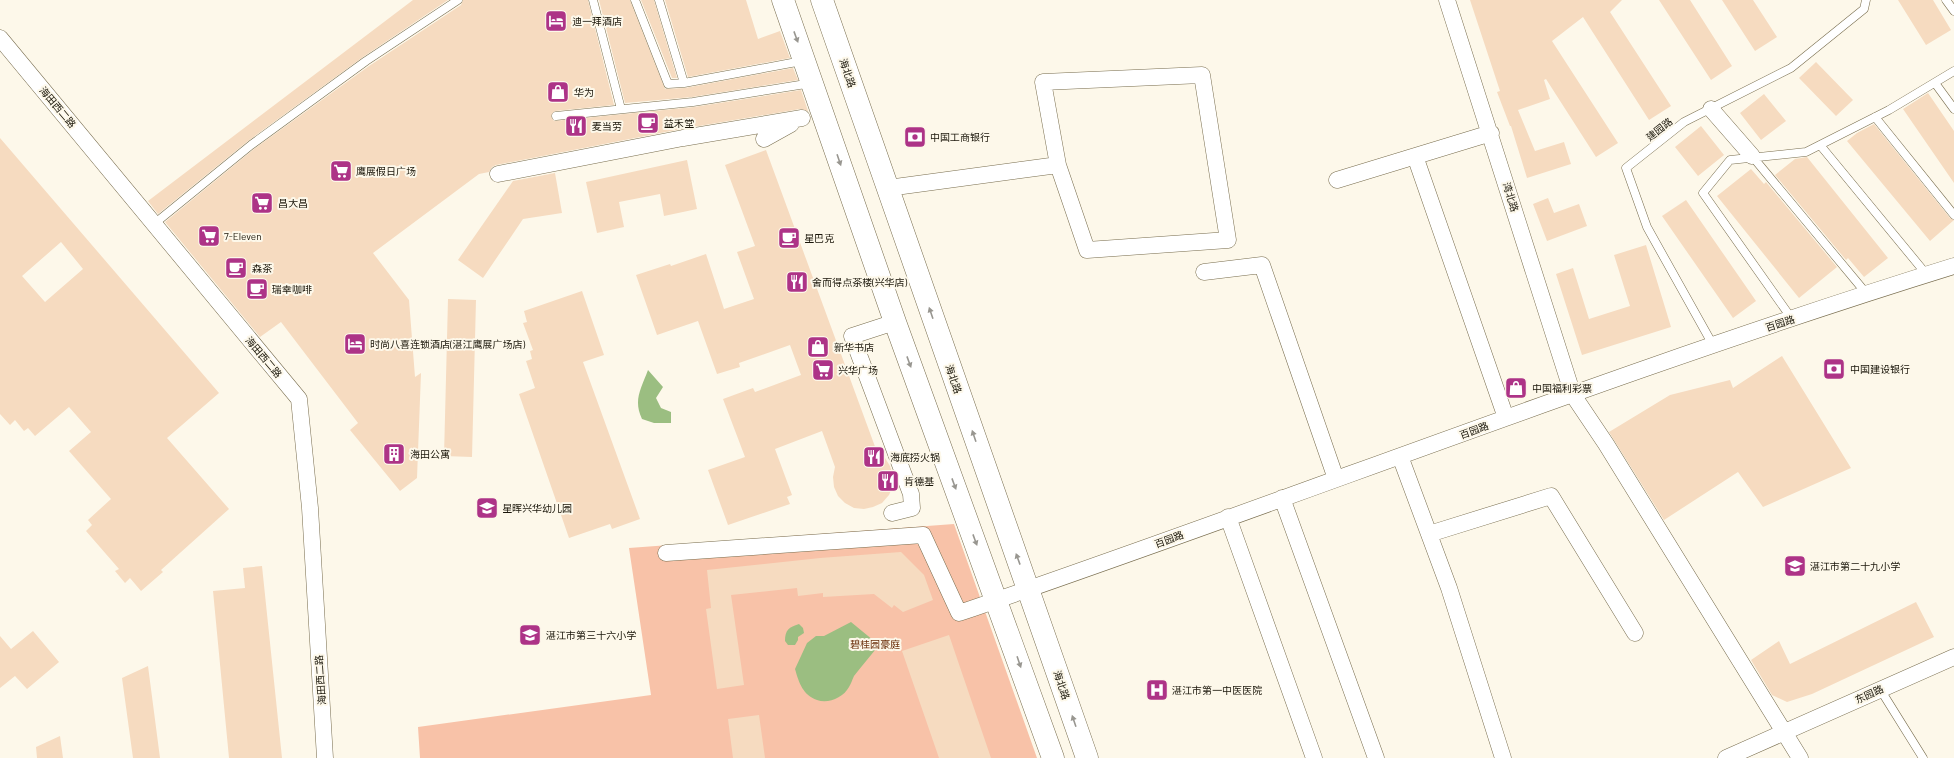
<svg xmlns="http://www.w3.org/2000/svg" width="1954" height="758" viewBox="0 0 1954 758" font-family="Barlow,'Noto Sans SC',sans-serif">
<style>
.green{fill:#f8c2a8}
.water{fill:#9bbe81}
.building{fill:#f6dbc0;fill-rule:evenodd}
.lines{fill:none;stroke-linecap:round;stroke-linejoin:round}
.lane-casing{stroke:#786d4e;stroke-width:9}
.street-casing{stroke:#786d4e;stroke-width:17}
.secondary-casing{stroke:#786d4e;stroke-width:23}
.lane{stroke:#fff;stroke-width:8}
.street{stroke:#fff;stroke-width:16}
.secondary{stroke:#fff;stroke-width:22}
.oneway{fill:#989690}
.labels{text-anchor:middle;stroke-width:4;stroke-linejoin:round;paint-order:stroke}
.poi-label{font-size:10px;fill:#191509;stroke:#fdf8ea;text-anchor:start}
.street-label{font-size:10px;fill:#191509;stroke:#fdf8ea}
.park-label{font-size:10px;fill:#6b2f0b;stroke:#fdf8ea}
</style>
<rect width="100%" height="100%" fill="#fdf8ea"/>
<path class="green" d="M954,524L1037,758H420L418,727L651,695L629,548Z"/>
<path class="water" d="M648,370L663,387L656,398L661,408L671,412V423H654L642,419C633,400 641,389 648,370Z
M851,622L879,645C871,655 862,666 854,676C852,680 851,684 849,687C843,698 828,704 817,700C803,695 799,683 795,669L807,643L816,636H824Z
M799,624L803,628L804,633L798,637V640L795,645H788L785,641C785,630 789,627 799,624Z"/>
<path class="building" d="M413,0H448L363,57L248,141L158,214L148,201Z
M463,0H588L614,105L555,111L551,116L554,121L694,107L801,90L808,111L800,109L681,129L496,165L492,167L489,172L479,174L373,253L409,300L415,377L421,373L417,478L400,491L350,430L358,423L281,322L260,337L165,222L254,149L369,66L461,5Z
M599,0H630L665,89L685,88L793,68L798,80L692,97L625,103Z
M641,0H654L677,78H672Z
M665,0H746L758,39L780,31L790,58L688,77Z
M1470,0H1622L1610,12L1671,106L1649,120L1583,17L1552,41L1618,143L1596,157L1546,79L1544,80L1550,99L1518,110L1535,151L1564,142L1571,164L1527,178L1511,126H1510L1497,92L1500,91Z
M1659,0H1690L1732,66L1711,80Z
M1722,0H1753L1777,37L1755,51Z
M1898,0H1933L1951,30L1926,45Z
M1816,62L1853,100L1836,116L1799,78Z
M1928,93L1954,131V183L1903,109Z
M1764,94L1786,121L1761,140L1740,113Z
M1874,124L1950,218L1954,220L1930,241L1847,141L1857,133Z
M1701,126L1724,155L1698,176L1675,147Z
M0,138L219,393L167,438L229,509L161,570L163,572L141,591L130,578L125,583L115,571L119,569L86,531L92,525L88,520L111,499L69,451L91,432L69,407L35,436L28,428L24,431L15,420L10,425L0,414ZM61,242L83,269L45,302L22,276Z
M766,150L877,452L885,458L890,466L893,476V486L889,495L882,503L873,507L864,509L854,508L845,503L838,496L834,487L833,477L835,467L822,431L775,449L792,495L787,497L790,504L728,525L708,470L745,457L723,399L753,388L755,392L801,375L790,345L739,363L740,367L717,374L698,321L657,335L636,275L670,264L671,266L706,254L724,309L754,299L737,252L755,246L725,165Z
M1807,157L1888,258L1864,277L1848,258L1846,260L1775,175L1795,159Z
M687,160L697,209L664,216L660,194L619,202L624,227L597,233L586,182Z
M1751,169L1764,184L1766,182L1837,267L1799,298L1717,196Z
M555,173L562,213L523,219L483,278L458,260L513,181Z
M1548,198L1554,213L1579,204L1587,226L1547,241L1533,204Z
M1686,200L1756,301L1733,318L1662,216Z
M1646,245L1671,327L1582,355L1556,274L1573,268L1589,319L1630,306L1614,255Z
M582,291L604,355L583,362L640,519L612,529L610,524L569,538L519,394L535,388L526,361L532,359L530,351L533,350L523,323L527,322L524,311Z
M448,299L476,300L472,457L444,456Z
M1782,356L1851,468L1763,507L1738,472L1664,520L1609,432L1670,395L1730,380L1733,388Z
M901,552L924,575L933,600L903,612L894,605L892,608L874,594L823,597V593L798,596L797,588L731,595L744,685L717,689L706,609L711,608L707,570L820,558Z
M262,566L282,758H229L213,591L245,588L243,568Z
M1916,602L1934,637L1812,694L1787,702L1772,695L1751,660L1779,641L1790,664Z
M33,631L59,662L27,689L15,676L0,688V636L11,649Z
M949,635L991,758H939L902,651Z
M148,666L160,758H133L122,678Z
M759,715L765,758H733L728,719Z
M60,736L63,758H37L36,747Z"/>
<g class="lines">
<g class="lane-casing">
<path id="lane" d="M593,0L621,109
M635,0L668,84L684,83
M659,0L684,83L802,61
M1946,0L1954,11
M1935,83L1954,109
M556,116L693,102L812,83
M1875,117L1954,215
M1820,145L1927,275
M1752,156L1866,293
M154,224L251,145L366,61L458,0
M1792,319L1703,193L1730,160L1806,152L1889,110L1954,71
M1713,345L1647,227L1626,168L1684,122L1791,68L1864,9L1866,0
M1880,689L1923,758"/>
</g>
<g class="street-casing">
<path id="street" d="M1447,0L1573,395L1606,444L1800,758
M0,38L299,399L310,508L325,758
M1711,109L1752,156
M764,139L791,124
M1415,156L1506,418
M498,174L683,138L802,118
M1337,180L1491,133
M888,188L1058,165L1087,250L1228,240L1202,75L1043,82L1058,165
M1204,272L1262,265L1336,479
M1400,456L1449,588L1503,758
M1282,498L1376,758
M892,513L912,508L911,494L852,336L895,322
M1228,517L1314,758
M1429,534L1551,496L1635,633
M666,553L923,535L959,613C1291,500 1618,370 1954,266
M1726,758L1954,657"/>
</g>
<g class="secondary-casing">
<path id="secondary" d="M783,0L895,322L1053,758
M822,0L1087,758"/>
</g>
<use href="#lane" class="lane"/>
<use href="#street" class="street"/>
<use href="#secondary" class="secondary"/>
</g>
<defs><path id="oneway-solid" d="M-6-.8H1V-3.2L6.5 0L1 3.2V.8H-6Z"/></defs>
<g class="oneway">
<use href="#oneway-solid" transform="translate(796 37) rotate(70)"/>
<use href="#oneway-solid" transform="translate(839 160) rotate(71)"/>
<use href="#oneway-solid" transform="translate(931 313) rotate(-109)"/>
<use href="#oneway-solid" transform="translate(909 362) rotate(70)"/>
<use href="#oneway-solid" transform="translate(974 436) rotate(-109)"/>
<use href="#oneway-solid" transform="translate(954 484) rotate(70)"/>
<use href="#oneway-solid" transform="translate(975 540) rotate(70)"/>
<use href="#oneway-solid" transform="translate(1018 559) rotate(-110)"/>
<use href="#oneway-solid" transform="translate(1019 662) rotate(71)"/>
<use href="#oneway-solid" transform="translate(1074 721) rotate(-109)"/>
</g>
<defs>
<g id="hotel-square" transform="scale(1.15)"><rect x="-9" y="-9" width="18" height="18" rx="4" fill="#ad3387" stroke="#fdf8ea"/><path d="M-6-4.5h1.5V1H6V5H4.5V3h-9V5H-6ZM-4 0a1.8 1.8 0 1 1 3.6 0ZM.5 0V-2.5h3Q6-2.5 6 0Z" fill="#fff"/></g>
<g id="shop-square" transform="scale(1.15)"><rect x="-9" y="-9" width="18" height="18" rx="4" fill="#ad3387" stroke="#fdf8ea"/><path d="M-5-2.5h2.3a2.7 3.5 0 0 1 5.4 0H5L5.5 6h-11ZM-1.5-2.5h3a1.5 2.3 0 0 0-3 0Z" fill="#fff"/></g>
<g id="cafe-square" transform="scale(1.15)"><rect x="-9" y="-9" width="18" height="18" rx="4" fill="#ad3387" stroke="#fdf8ea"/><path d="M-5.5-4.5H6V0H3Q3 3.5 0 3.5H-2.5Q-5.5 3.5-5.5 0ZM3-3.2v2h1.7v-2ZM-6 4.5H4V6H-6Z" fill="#fff"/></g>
<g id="restaurant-square" transform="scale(1.15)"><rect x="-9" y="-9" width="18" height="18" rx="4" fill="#ad3387" stroke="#fdf8ea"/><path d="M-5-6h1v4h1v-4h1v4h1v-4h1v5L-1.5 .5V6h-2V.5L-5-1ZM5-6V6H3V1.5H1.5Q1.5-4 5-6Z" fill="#fff"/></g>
<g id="bank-square" transform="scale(1.15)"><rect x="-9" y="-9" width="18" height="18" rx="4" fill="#ad3387" stroke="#fdf8ea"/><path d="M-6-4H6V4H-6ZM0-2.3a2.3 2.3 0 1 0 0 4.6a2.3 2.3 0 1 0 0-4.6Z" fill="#fff"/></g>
<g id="supermarket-square" transform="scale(1.15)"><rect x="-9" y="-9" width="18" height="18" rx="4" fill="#ad3387" stroke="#fdf8ea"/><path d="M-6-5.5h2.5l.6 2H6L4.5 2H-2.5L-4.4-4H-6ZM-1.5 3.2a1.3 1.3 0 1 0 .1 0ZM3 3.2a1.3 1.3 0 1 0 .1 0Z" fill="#fff"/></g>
<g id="building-square" transform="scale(1.15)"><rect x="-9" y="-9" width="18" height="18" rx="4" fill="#ad3387" stroke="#fdf8ea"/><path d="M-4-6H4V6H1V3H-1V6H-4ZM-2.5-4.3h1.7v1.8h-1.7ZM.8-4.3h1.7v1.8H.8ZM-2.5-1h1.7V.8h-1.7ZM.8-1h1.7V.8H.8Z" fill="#fff"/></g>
<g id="school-square" transform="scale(1.15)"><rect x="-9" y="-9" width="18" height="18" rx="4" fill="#ad3387" stroke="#fdf8ea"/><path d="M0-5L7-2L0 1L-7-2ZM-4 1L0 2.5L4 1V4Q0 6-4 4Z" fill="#fff"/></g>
<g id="hospital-square" transform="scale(1.15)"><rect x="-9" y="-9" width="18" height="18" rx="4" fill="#ad3387" stroke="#fdf8ea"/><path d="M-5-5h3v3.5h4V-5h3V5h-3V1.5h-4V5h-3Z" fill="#fff"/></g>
</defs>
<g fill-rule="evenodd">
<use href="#hotel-square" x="556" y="21"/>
<use href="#shop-square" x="558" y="92"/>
<use href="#cafe-square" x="648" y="123"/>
<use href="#restaurant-square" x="576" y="126"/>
<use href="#bank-square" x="915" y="137"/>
<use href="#supermarket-square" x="341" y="171"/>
<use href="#supermarket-square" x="262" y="203"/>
<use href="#supermarket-square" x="209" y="236"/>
<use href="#cafe-square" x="789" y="238"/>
<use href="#cafe-square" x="236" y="268"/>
<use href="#restaurant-square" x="797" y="282"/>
<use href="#cafe-square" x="257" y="289"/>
<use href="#hotel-square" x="355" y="344"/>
<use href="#shop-square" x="818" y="347"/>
<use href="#bank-square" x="1834" y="369"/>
<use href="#supermarket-square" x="823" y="370"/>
<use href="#shop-square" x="1516" y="388"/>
<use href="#building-square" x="394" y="454"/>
<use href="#restaurant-square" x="874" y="457"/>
<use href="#restaurant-square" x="888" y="481"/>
<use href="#school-square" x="487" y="508"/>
<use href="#school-square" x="1795" y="566"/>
<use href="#school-square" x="530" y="635"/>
<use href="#hospital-square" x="1157" y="690"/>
</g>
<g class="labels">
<g class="poi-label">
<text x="572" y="25">迪一拜酒店</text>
<text x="574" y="96">华为</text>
<text x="664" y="127">益禾堂</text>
<text x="592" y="130">麦当劳</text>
<text x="930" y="141">中国工商银行</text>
<text x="356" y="175">鹰展假日广场</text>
<text x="278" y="207">昌大昌</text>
<text x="224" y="240">7-Eleven</text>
<text x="804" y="242">星巴克</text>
<text x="252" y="272">森茶</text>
<text x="812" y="286">舍而得点茶楼(兴华店)</text>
<text x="272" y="293">瑞幸咖啡</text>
<text x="370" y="348">时尚八喜连锁酒店(湛江鹰展广场店)</text>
<text x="834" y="351">新华书店</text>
<text x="1850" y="373">中国建设银行</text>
<text x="838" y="374">兴华广场</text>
<text x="1532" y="392">中国福利彩票</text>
<text x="410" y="458">海田公寓</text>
<text x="890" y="461">海底捞火锅</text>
<text x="904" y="485">肯德基</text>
<text x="502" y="512">星晖兴华幼儿园</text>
<text x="1810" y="570">湛江市第二十九小学</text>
<text x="546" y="639">湛江市第三十六小学</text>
<text x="1172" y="694">湛江市第一中医医院</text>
</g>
<g class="street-label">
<text transform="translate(848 73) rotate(71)" y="4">海北路</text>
<text transform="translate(58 107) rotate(50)" y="4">海田西二路</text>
<text transform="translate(1659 129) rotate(-38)" y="4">建园路</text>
<text transform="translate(1511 197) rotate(73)" y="4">湾北路</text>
<text transform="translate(1780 323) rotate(-18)" y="4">百园路</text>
<text transform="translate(264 357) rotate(50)" y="4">海田西二路</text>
<text transform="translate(954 379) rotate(71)" y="4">海北路</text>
<text transform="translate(1474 430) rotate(-20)" y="4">百园路</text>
<text transform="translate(1169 539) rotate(-20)" y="4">百园路</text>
<text transform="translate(320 680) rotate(-94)" y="4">海田西二路</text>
<text transform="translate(1062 685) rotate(71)" y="4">海北路</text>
<text transform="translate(1869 694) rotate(-24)" y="4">东园路</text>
</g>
<g class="park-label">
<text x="875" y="648">碧桂园豪庭</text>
</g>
</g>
</svg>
